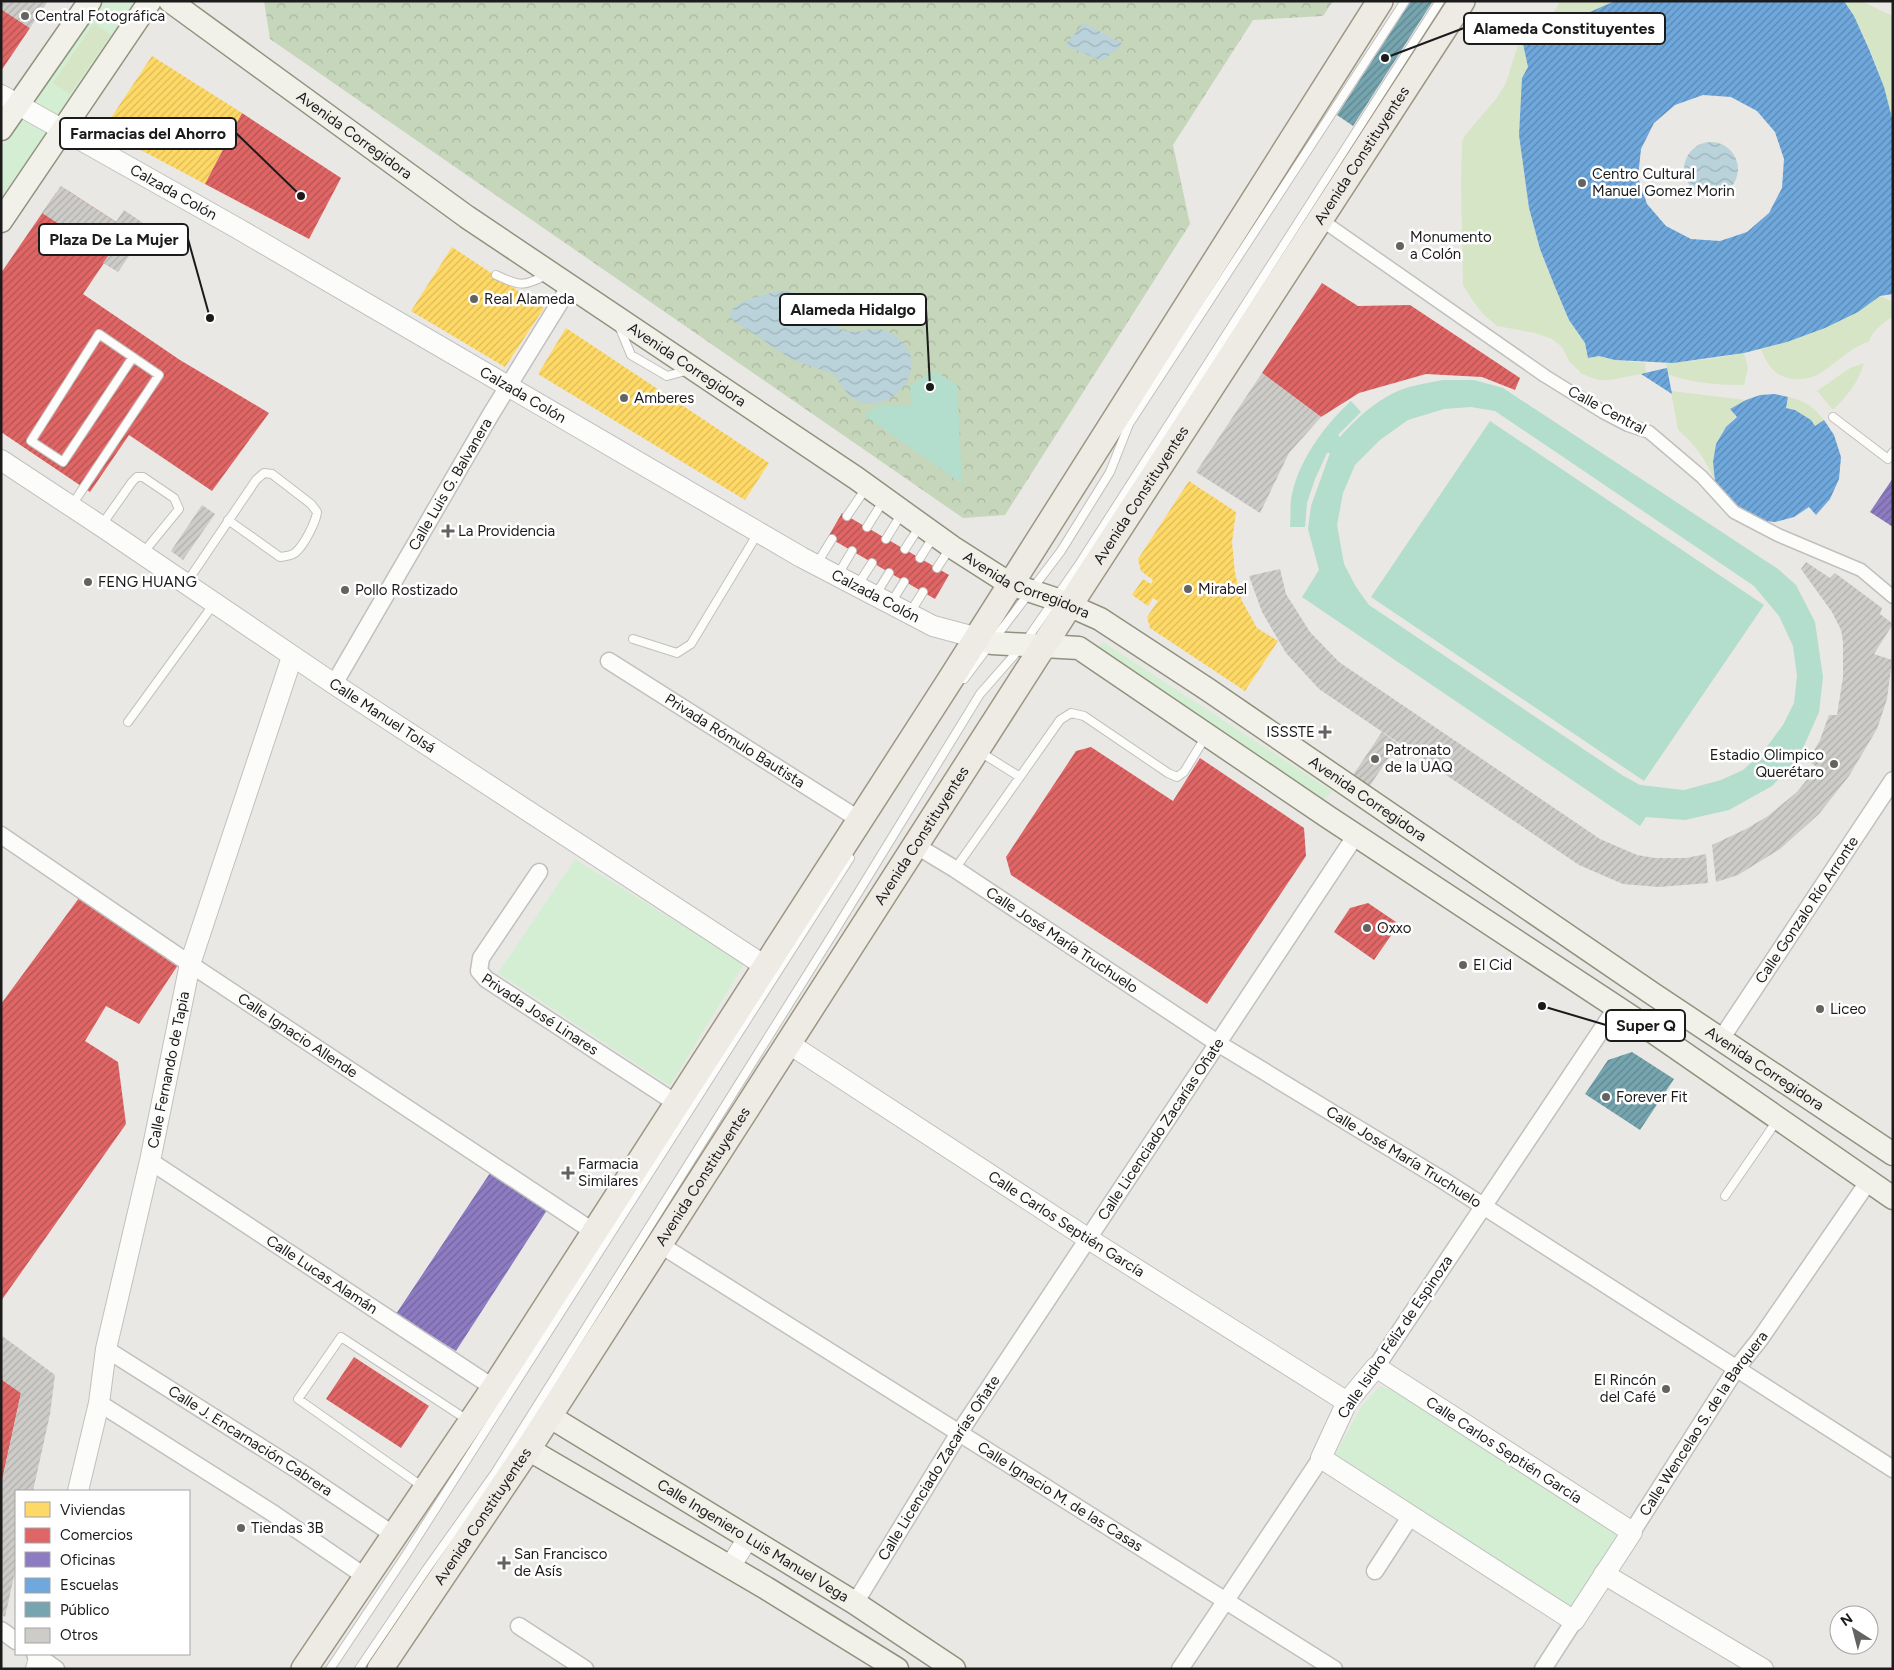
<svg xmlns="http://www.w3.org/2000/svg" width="1894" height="1670" viewBox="0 0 1894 1670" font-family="Figtree,sans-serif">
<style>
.forest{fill:url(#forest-crowns)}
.park{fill:#d4eed4}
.garden{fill:#d6e5c5}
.pitch{fill:#b3ddcc;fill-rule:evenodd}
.water{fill:url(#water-waves)}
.homes{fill:url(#homes-hatch)}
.shops{fill:url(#shops-hatch)}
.offices{fill:url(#offices-hatch)}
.schools{fill:url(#schools-hatch);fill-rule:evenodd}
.public{fill:url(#public-hatch)}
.building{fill:url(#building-hatch)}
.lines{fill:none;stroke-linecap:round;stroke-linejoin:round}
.service-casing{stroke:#c1c0be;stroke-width:10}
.pedestrian-casing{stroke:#c1c0be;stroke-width:15}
.minor-casing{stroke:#c1c0be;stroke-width:19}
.tertiary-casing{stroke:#c1c0be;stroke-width:22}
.secondary-casing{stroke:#90917e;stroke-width:25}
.primary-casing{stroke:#9d9684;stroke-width:28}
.service{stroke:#fcfcfb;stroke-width:8}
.pedestrian{stroke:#fcfcfb;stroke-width:12}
.minor{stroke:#fcfcfb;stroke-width:16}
.tertiary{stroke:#fcfcfb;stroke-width:20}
.secondary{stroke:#f1f1e9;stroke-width:22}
.primary{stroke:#eeebe4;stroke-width:25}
.poi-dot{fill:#636361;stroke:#fff;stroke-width:2}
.labels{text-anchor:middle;stroke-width:5;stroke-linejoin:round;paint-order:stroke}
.poi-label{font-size:15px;fill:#1b1b1b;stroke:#fff;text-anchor:start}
.street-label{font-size:15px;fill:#1b1b1b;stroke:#fff}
.leader{fill:none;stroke:#1b1b1b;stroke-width:2}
.callout-dot{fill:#1b1b1b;stroke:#fff;stroke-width:2}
.callout{fill:#fff;stroke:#1b1b1b;stroke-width:2}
.callout-label{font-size:16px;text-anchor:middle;font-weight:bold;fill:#1b1b1b}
</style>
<defs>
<pattern id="forest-crowns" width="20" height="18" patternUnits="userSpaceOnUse" patternTransform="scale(1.25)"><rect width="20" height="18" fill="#c5d6bb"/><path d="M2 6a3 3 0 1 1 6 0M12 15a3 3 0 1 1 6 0" fill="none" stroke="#a9b7a0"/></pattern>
<pattern id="water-waves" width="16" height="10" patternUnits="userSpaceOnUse" patternTransform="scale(1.25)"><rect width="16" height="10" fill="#bad2da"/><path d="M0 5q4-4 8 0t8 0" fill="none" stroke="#9fb4ba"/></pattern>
<pattern id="homes-hatch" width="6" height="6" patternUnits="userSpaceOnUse" patternTransform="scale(1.25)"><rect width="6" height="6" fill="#ffd966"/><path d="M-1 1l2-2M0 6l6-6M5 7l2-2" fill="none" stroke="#daba58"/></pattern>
<pattern id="shops-hatch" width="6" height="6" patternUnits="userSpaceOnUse" patternTransform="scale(1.25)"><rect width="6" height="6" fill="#e06666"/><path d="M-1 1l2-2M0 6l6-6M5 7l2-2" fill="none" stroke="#b55353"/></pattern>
<pattern id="offices-hatch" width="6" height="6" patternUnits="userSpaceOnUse" patternTransform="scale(1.25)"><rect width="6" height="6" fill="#8e7cc3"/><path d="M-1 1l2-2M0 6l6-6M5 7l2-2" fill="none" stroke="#73659e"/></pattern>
<pattern id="schools-hatch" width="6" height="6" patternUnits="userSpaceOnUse" patternTransform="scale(1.25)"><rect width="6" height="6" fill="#6fa8dc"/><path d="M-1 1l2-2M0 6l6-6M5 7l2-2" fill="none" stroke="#5a88b2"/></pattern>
<pattern id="public-hatch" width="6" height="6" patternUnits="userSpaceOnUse" patternTransform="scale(1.25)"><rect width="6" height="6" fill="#76a5af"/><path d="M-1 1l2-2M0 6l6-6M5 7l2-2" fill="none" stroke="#60868e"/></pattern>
<pattern id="building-hatch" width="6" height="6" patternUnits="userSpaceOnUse" patternTransform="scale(1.25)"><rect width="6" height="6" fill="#ceccc9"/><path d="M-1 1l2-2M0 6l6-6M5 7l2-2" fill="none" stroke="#b0afac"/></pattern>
</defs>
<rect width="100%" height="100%" fill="#eae8e4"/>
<path class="forest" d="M264,1H1333L1323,16L1253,20L1173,145L1190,224L1005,515L963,518L270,39Z"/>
<path class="park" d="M102,1H135L1,199V148Z
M1103,642L1332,791L1323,801L1097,649Z
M575,859L744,964L670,1086L498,973Z
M1380,1386L1395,1392L1599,1519L1617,1536L1572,1610L1332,1461L1361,1407Z"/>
<path class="garden" d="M1560,1H1615L1562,24L1544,39L1523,44L1528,67L1522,78L1519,135L1529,208L1540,249L1555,287L1569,320L1585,343L1588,358L1599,356L1615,360L1645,363L1646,373L1610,380H1598L1582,374L1569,361L1562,347L1552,339L1535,333L1497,326L1483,314L1473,301L1463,285L1461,185L1462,141L1466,134L1496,99L1506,83L1519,41C1540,28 1549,23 1560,1Z
M1844,1H1861L1893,16V122C1882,80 1869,37 1844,1Z
M94,23L111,35L70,94L53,83Z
M1880,296L1893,302V316C1884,323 1872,330 1869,342C1837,350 1822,391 1782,376C1772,372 1765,360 1761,349C1804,338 1844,322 1880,296Z
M1744,353L1748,368L1744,385C1727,386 1683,382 1668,374L1666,363L1710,359Z
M1864,363C1859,382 1847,396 1833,410L1817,391L1850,368Z
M1671,391L1746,400L1730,409L1736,417C1715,436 1711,453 1715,481C1706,460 1695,444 1678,430Z
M1788,397C1804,400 1814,407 1824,420L1815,426L1795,410L1786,408Z"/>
<path class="pitch" d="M935,371L957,385L962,484L864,415L880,405L911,406L910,385Z
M1443,380H1474L1503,388L1778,569L1796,585L1815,622L1823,677L1819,712L1804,746L1794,763L1772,786L1729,810L1685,820L1646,817L1640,826L1302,597L1319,570L1308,529L1311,506L1330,453H1327L1315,479L1307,503L1305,527H1290C1291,518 1290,508 1291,499C1298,461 1323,427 1351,401L1361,412L1338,435L1340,437C1358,416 1382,395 1409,387C1420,384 1432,382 1443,380ZM1471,407L1495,411L1754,586L1779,616L1793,646L1797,676L1794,703L1783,725L1763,752L1743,770L1721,780L1684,790L1640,785L1622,775L1369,605L1356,587L1344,564L1337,525L1343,493L1355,465L1380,440L1408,420L1444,409Z
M1490,421L1764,605L1644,781L1371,597Z"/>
<path class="water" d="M1084,23L1123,44L1102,61L1065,45Z
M1684 169a27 27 0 1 1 54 0a27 27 0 1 1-54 0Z
M778,291C784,292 795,291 800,294C818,302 825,323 843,330C861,337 874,321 894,335C947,371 864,444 836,375L791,359L733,320L729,314C737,299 762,296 778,291Z"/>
<path class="homes" d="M152,56L242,113L205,184L103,130Z
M452,247L544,308L505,367L411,311Z
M566,328L769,463L745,500L538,374Z
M1189,481L1236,512L1232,542L1235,573L1242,601L1257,628L1278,641L1245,691L1150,628L1147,617L1158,601L1153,598L1148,606L1132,595L1143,579L1151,584L1153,580L1141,571L1138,559Z"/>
<path class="shops" d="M1,9L30,28L1,71Z
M242,113L341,178L309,239L205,184Z
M67,190L127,229L83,294L180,360L269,413L212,491L129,435L90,492L1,432V273L56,193Z
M1322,283L1358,306L1410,305L1520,378L1515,390L1482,377L1426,374L1359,393L1321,417L1262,373Z
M842,513L949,575L935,599L828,537Z
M1091,747L1173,801L1200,758L1304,828L1306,856L1207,1004L1011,875L1006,857L1076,751Z
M79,898L178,965L139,1024L106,1006L85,1041L118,1062L126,1124L1,1301V1004Z
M1368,903L1399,924L1374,960L1334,932L1350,908Z
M354,1357L429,1406L401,1448L326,1399Z
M1,1379L21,1393L2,1481H1Z"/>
<path class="offices" d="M1893,478V527L1870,512Z
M492,1170L549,1207L456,1351L396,1314Z"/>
<path class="schools" d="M1615,1H1844L1854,16L1869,49L1884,87L1893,122V294L1880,296L1858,312L1825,328L1787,342L1744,353L1673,363L1615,360L1599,356L1588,358L1585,343L1569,320L1555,287L1540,249L1529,208L1519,135L1522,78L1528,67L1523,44L1544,39L1562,24ZM1703,95L1731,97L1757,111L1775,132L1784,159L1782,188L1769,213L1747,232L1720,241L1691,239L1666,226L1647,204L1638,177L1641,149L1654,123L1675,105Z
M1667,368L1672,394L1641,374L1662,369Z
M1775,394L1788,397L1786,408L1795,410L1811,420L1815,426L1824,420L1834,435L1841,457L1839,479L1830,499L1816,515L1809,507L1794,517L1775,522L1755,520L1724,498L1715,481L1713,462L1716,444L1726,427L1737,417L1730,409L1746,400L1760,395Z"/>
<path class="public" d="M1411,1H1433L1353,126L1337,115Z
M1632,1052L1674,1079L1640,1130L1585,1094L1608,1060Z"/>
<path class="building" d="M1,1H48L30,28L1,9Z
M61,186L116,222L124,210L149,227L118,272L103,263L108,256L42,213Z
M1262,373L1321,417L1289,453L1260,513L1196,472Z
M202,505L215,514L183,560L171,551Z
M1806,562L1830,578L1835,573L1882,608L1880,614L1893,624L1874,654L1892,660L1887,699L1877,729L1849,776L1819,814L1780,849L1738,875L1716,882L1712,845L1746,829L1768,816L1797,792L1817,767L1808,761L1820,740L1829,715H1837L1843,677V642L1841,630L1832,612L1801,569Z
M1280,569L1286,594L1310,632L1339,662L1600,839L1637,855L1655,858H1686L1706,854L1708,883L1659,887L1623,884L1579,865L1319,689L1286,653L1262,612L1249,576Z
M1382,732L1398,744L1369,787L1353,775Z
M1,1335L55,1375L50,1414L33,1491H16V1567L5,1617L1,1614V1485L21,1393L1,1379Z"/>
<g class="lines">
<g class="service-casing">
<path id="service" d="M496,275C519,286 524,287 546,275
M619,326L631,355L667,376L689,370
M1833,417L1888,459L1893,452
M72,505L159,375L99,334L31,441L63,462L133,357
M847,516L866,488
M101,526L132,482L137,477H143L174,498L179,509L143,553
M867,527L884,500
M886,539L902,513
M905,549L920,526
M920,558L934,536
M816,565L832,539
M937,568L950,548
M837,576L852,551
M187,582L256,480L264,473L272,474L311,504L317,512C316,522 304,545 296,552C292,556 286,556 280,557L228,520
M857,586L872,563
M876,594L889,573
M891,603L904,582
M909,614L923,592
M633,639L677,653L691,644L758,533
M964,679L1061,551L1110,472L1129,424L1405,1
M128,722L213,605
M980,752L1020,777
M955,869L1060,720L1071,713L1084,716L1168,773L1177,777L1184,772L1206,736
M1725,1196L1778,1119
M423,1487L298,1399L341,1337L469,1421
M330,1669L406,1555L850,858
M359,1669L426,1570L495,1473L834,932L980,694L1023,645L1080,563L1440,1"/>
</g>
<g class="pedestrian-casing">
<path id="pedestrian" d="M1320,219L1545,376L1603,412L1628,425L1649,432L1702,477L1734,512L1778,535L1861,570L1893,597"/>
</g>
<g class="minor-casing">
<g id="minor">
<path id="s1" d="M609,661L860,820"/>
<path id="s2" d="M334,684L491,414L570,286"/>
<path id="s3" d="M1,835L190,964L594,1232"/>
<path id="s4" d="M915,845L955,869L1219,1044L1441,1179L1893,1469"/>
<path id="s5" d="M539,872L481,958L479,971L486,979L676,1103"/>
<path id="s6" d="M1721,1039L1893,780"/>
<path id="s7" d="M150,1161L494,1388"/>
<path id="s8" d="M659,1244L1334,1669"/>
<path id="s9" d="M106,1349L302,1473L394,1535"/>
<path d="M1376,1367L1616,1008"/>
<path d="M99,1403L274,1514L366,1577"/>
<path id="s10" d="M1632,1532L1736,1369L1760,1339L1868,1182"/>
<path d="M1375,1571L1410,1517"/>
<path id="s11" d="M855,1603L959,1433L1356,835"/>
<path d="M519,1626L585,1669"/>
<path d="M1,1630L16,1641"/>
<path d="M35,1654L56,1669"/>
<path d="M1180,1669L1321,1458"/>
<path d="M1543,1669L1574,1621"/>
</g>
</g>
<g class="tertiary-casing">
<g id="tertiary">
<path id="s12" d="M1,95L237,228L801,557L933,626L978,638"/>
<path id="s13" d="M1,460L101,526L334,684L765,966"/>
<path id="s14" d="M788,1043L1087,1238L1347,1402"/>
<path d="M1376,1367L1632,1532L1574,1621L1321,1458L1347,1402Z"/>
<path id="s15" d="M78,1491L99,1403L106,1349L150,1161L190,964L292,657"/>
<path d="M730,1567L748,1538"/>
<path d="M1604,1574L1763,1669"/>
<path d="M36,1669L40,1654"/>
</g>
</g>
<g class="secondary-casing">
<g id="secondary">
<path id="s16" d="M170,1L467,217L856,478L952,547L1010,584L1055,599L1100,619L1207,689L1653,994L1893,1154"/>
<path d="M1,129L90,1"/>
<path d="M1,221L150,1"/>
<path d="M978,638L992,643L1079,648L1328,817L1636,1020L1893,1198"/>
<path id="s17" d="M549,1416L855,1603L954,1669"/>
<path d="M528,1449L766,1588L897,1669"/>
</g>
</g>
<g class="primary-casing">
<g id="primary">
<path d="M304,1669L494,1388L952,677L1380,1"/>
<path id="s18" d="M380,1669L528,1449L1069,606L1462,1"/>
</g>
</g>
<use href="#service" class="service"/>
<use href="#pedestrian" class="pedestrian"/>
<use href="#minor" class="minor"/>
<use href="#tertiary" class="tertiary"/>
<use href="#secondary" class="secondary"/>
<use href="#primary" class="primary"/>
</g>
<g class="poi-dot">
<circle cx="25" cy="16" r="5"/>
<circle cx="1582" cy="183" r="5"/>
<circle cx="1400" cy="246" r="5"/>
<circle cx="474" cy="299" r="5"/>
<circle cx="624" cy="398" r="5"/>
<path d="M445.5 523.5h5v5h5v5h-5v5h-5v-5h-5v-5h5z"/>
<circle cx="88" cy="582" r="5"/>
<circle cx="1188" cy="589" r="5"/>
<circle cx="345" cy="590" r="5"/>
<path d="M1322.5 724.5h5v5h5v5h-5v5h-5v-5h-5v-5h5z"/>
<circle cx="1375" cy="759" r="5"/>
<circle cx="1834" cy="764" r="5"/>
<circle cx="1367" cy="928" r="5"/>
<circle cx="1463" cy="965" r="5"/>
<circle cx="1820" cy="1009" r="5"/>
<circle cx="1606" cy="1097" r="5"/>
<path d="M565.5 1165.5h5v5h5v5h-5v5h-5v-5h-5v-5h5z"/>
<circle cx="1666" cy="1389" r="5"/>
<circle cx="241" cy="1528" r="5"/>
<path d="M501.5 1555.5h5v5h5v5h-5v5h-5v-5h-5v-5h5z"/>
</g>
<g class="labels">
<g class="poi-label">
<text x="35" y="21">Central Fotográfica</text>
<text x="1592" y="179">Centro Cultural<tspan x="1592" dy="17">Manuel Gomez Morin</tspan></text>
<text x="1410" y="242">Monumento<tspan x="1410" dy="17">a Colón</tspan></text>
<text x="484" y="304">Real Alameda</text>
<text x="634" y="403">Amberes</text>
<text x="458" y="536">La Providencia</text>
<text x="98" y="587">FENG HUANG</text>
<text x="1198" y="594">Mirabel</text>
<text x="355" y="595">Pollo Rostizado</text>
<text x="1315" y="737" text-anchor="end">ISSSTE</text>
<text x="1385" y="755">Patronato<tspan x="1385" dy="17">de la UAQ</tspan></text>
<text x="1824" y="760" text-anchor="end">Estadio Olimpico<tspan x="1824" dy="17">Querétaro</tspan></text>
<text x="1377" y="933">Oxxo</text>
<text x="1473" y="970">El Cid</text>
<text x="1830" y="1014">Liceo</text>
<text x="1616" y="1102">Forever Fit</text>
<text x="578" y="1169">Farmacia<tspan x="578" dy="17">Similares</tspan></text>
<text x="1656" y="1385" text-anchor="end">El Rincón<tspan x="1656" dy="17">del Café</tspan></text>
<text x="251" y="1533">Tiendas 3B</text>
<text x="514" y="1559">San Francisco<tspan x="514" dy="17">de Asís</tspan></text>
</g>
<g class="street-label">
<text dy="5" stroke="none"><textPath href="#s16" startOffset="228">Avenida Corregidora</textPath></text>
<text dy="5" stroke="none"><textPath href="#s18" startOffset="1804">Avenida Constituyentes</textPath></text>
<text dy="5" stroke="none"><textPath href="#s12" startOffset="198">Calzada Colón</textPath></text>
<text dy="5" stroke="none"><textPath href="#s16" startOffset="632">Avenida Corregidora</textPath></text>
<text dy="5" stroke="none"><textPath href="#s12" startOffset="602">Calzada Colón</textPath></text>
<text transform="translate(1607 410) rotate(28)" y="5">Calle Central</text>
<text dy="5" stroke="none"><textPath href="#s2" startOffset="231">Calle Luis G. Balvanera</textPath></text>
<text dy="5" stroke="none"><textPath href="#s18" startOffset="1399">Avenida Constituyentes</textPath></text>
<text dy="5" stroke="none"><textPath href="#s16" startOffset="1038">Avenida Corregidora</textPath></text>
<text dy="5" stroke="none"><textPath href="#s12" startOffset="1008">Calzada Colón</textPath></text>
<text dy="5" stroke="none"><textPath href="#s13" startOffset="459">Calle Manuel Tolsá</textPath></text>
<text dy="5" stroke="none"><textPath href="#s1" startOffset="149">Privada Rómulo Bautista</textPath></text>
<text dy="5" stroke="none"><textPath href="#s16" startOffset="1442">Avenida Corregidora</textPath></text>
<text dy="5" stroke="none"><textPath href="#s18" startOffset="994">Avenida Constituyentes</textPath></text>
<text dy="5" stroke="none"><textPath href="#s6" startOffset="155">Calle Gonzalo Río Arronte</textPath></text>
<text dy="5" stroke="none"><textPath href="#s4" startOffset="175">Calle José María Truchuelo</textPath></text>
<text dy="5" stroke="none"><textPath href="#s5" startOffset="192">Privada José Linares</textPath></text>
<text dy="5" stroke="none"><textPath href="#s3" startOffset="358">Calle Ignacio Allende</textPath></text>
<text dy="5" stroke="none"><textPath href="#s16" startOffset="1922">Avenida Corregidora</textPath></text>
<text dy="5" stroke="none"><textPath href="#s15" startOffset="431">Calle Fernando de Tapia</textPath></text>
<text dy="5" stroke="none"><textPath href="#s11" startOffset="564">Calle Licenciado Zacarías Oñate</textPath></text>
<text dy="5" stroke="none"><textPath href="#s4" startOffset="580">Calle José María Truchuelo</textPath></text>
<text dy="5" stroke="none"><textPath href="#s18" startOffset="589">Avenida Constituyentes</textPath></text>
<text dy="5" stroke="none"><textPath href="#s14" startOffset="332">Calle Carlos Septién García</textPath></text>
<text dy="5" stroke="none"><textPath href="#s7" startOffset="206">Calle Lucas Alamán</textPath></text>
<text transform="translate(1395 1337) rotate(-56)" y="5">Calle Isidro Féliz de Espinoza</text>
<text dy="5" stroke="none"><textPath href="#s10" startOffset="130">Calle Wencelao S. de la Barquera</textPath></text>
<text dy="5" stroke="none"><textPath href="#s9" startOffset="171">Calle J. Encarnación Cabrera</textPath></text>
<text transform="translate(1504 1450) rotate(33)" y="5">Calle Carlos Septién García</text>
<text dy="5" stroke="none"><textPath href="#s11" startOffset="159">Calle Licenciado Zacarías Oñate</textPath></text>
<text dy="5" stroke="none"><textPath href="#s8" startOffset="474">Calle Ignacio M. de las Casas</textPath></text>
<text dy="5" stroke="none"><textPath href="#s18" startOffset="184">Avenida Constituyentes</textPath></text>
<text dy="5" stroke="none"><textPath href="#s17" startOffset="239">Calle Ingeniero Luis Manuel Vega</textPath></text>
</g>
</g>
<path class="leader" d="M1385 58L1464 28M301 196L236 133M210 318L188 239M930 387L926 309M1542 1006L1606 1025"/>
<g class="callout-dot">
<circle cx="1385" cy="58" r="5"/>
<circle cx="301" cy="196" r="5"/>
<circle cx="210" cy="318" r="5"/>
<circle cx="930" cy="387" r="5"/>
<circle cx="1542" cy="1006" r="5"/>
</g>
<g class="callout">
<rect x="1464" y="13" width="201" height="31" rx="5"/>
<rect x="60" y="118" width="176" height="31" rx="5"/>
<rect x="39" y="224" width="149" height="31" rx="5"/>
<rect x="780" y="294" width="146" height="31" rx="5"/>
<rect x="1606" y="1010" width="79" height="31" rx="5"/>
</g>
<g class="callout-label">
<text x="1564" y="34">Alameda Constituyentes</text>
<text x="148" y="139">Farmacias del Ahorro</text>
<text x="114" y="245">Plaza De La Mujer</text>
<text x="853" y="315">Alameda Hidalgo</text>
<text x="1646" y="1031">Super Q</text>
</g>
<rect width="1894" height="1670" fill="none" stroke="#1b1b1b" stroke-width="5"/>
<rect x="15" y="1490" width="175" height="165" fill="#ffffff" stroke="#a4a4a4"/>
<rect x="25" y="1502" width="25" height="15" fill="#ffd966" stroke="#a4a4a4"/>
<text x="60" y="1515" font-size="15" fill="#1b1b1b">Viviendas</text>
<rect x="25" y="1528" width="25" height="15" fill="#e06666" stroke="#a4a4a4"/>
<text x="60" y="1540" font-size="15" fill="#1b1b1b">Comercios</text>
<rect x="25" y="1552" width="25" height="15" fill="#8e7cc3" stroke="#a4a4a4"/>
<text x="60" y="1565" font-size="15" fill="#1b1b1b">Oficinas</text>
<rect x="25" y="1578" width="25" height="15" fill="#6fa8dc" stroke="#a4a4a4"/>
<text x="60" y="1590" font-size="15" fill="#1b1b1b">Escuelas</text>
<rect x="25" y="1602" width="25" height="15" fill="#76a5af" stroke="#a4a4a4"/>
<text x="60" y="1615" font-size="15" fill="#1b1b1b">Público</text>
<rect x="25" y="1628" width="25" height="15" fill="#ceccc9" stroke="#a4a4a4"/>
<text x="60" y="1640" font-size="15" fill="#1b1b1b">Otros</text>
<g transform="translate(1854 1630) rotate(324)"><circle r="24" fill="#ffffff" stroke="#a4a4a4"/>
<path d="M0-4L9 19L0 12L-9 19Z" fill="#636361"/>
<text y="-8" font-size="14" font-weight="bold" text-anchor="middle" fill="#1b1b1b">N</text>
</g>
</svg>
